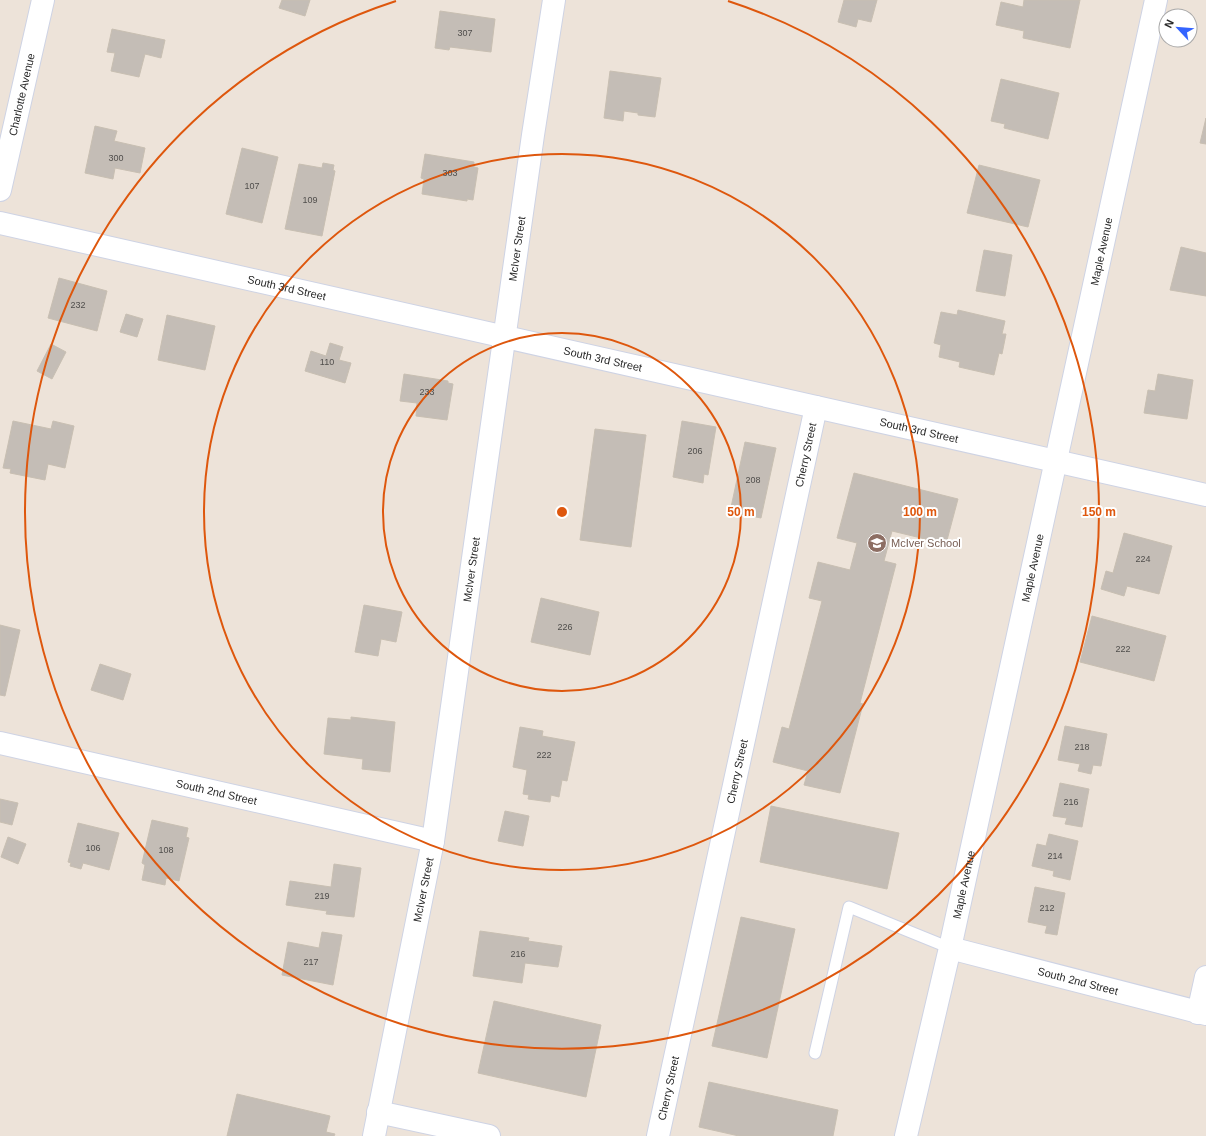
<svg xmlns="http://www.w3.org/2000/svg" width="1206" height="1136" viewBox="0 0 1206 1136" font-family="Arial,sans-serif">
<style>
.building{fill:#c4bdb6;stroke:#c8bfb2}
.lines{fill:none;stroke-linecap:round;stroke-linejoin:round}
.lane-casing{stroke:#ced3e4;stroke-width:13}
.street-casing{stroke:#ced3e4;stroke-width:24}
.secondary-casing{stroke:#ced3e4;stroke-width:24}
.lane{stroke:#fff;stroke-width:11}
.street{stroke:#fff;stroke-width:22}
.secondary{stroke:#fff;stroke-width:22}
.ring{fill:none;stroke:#de570d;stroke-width:2}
.labels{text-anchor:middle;stroke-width:4;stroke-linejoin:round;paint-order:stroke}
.number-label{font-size:9px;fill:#504e4c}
.street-label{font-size:11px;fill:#292929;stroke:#fff}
.education-label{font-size:11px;fill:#785e54;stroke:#fff;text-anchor:start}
.centre{fill:#de570d;stroke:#fff;stroke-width:2}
.ring-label{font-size:12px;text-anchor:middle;font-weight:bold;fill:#de570d;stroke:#fff;stroke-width:4;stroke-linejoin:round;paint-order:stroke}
</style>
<rect width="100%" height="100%" fill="#ede3d9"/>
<path class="building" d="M282,0H310L305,16L279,8Z
M844,0H877L871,22L858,19L856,27L838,22Z
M1024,0H1080L1070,48L1023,38L1024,31L996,25L1001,2L1023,7Z
M440,11L495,19L491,52L450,47L449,50L435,48Z
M112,29L165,40L161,58L145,54L139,77L111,71L115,53L107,52Z
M610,71L661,78L655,117L638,115V113L624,111L623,121L604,118Z
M1001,79L1059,93L1048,139L1004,128L1005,124L991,121Z
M1206,118V144L1200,143Z
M95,126L117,131L114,141L145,148L140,173L115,168L113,179L85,173Z
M242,148L278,157L262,223L226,214Z
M425,154L474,162V167L478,168L473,200L467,199V201L422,194L424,179L421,178Z
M323,163L334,165L333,170L335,171L322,236L285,229L299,164L322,168Z
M979,165L1040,180L1028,227L967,213Z
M1181,247L1206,253V296L1170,290Z
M984,250L1012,255L1005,296L976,291Z
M59,278L107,291L97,331L48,318Z
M958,310L1005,321L1002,334H1006L1002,354L999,353L994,375L959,367L960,362L939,357L941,345L934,343L941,312L957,315Z
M126,314L143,319L137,337L120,332Z
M167,315L215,326L205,370L158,360Z
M330,343L343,347L339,360L351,363L345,383L305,371L311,351L326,356Z
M51,344L66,352L52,379L37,371Z
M404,374L448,381V383L453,384L447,420L416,416L417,403L400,401Z
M1158,374L1193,380L1187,419L1144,413L1148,390L1155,391Z
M13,421L51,429L53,421L74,426L65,468L48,464L45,480L10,473L11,469L3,468Z
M682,421L716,427L708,475L704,474L703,483L673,477Z
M595,429L646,435L631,547L580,540Z
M745,442L776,448L761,518L730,512Z
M854,473L958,499L946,544L892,531L884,561L896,564L860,703L863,704L840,793L804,785L808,771L773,762L782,727L789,729L822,601L809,598L818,562L850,570L857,543L837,538Z
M1124,533L1172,546L1159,594L1127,586L1124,596L1101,589L1106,571L1113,573Z
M541,598L599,612L590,655L531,642Z
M364,605L402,612L396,642L381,639L378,656L355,652Z
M1092,616L1166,636L1154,681L1080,662Z
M0,625L20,630L5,696L0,695Z
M100,664L131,674L123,700L91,690Z
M351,717L395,722L390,772L362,769L363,759L324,754L328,718L351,720Z
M1065,726L1107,734L1101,766L1093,765L1091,774L1078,771L1080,764L1058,760Z
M520,727L543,731L542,736L575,742L567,781L562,780L559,797L551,795L550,802L528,799L529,795L523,794L527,770L513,767Z
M1060,783L1089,789L1082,827L1065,824L1067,818L1053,816Z
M0,799L18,803L12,825L0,822Z
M771,806L899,833L887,889L760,862Z
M505,811L529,816L523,846L498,841Z
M152,820L188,828L186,837L189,838L179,881L166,878L165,885L142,880L145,865L142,863Z
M78,823L119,833L109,870L83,863L81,869L70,866L71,863L68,862Z
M1049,834L1078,841L1070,880L1053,876L1054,871L1032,866L1037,844L1046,846Z
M8,837L26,844L18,864L1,857Z
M334,864L361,868L354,917L326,914L327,911L286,905L290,881L331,887Z
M1035,887L1065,893L1057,935L1045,933L1047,926L1028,922Z
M741,917L795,929L767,1058L712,1046Z
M480,931L529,938L528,941L562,946L558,967L525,963L522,983L473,976Z
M322,932L342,935L333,985L282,975L288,942L319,948Z
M494,1001L601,1025L586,1097L478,1073Z
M709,1082L838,1110L833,1136H739L699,1127Z
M237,1094L330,1116L326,1132L335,1134L334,1136H227Z"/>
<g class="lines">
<g class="lane-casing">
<path id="lane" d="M815,1053L849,907L950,948"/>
</g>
<g class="street-casing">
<g id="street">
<path id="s1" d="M0,743L433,841"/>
<path id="s2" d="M950,948L1206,1014"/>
<path d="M1198,1013L1206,977"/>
<path d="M378,1112L489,1136"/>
<path id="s3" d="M374,1136L433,841L533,135L554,0"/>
<path id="s4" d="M658,1136L816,407"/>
<path id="s5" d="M906,1136L950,948L1156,0"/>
</g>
</g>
<g class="secondary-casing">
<g id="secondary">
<path id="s6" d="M0,190L43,0"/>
<path id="s7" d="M0,223L1206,495"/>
</g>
</g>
<use href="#lane" class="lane"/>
<use href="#street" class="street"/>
<use href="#secondary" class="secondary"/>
</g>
<g class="ring">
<circle cx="562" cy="512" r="179"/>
<circle cx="562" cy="512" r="358"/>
<path d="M728 1A537 537 0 1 1 396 1"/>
</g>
<defs>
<g id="school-disc" transform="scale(1)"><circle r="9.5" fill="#8d6e63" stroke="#fff"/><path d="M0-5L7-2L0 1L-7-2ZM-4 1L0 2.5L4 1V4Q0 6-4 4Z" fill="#fff"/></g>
</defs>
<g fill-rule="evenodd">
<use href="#school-disc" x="877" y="543"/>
</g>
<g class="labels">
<g class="number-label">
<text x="465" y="36">307</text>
<text x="116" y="161">300</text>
<text x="450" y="176">303</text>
<text x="252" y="189">107</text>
<text x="310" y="203">109</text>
<text x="78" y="308">232</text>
<text x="327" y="365">110</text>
<text x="427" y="395">233</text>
<text x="695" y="454">206</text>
<text x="753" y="483">208</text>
<text x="1143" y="562">224</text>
<text x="565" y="630">226</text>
<text x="1123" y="652">222</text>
<text x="1082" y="750">218</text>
<text x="544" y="758">222</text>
<text x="1071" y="805">216</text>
<text x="93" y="851">106</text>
<text x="166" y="853">108</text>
<text x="1055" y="859">214</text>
<text x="322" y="899">219</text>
<text x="1047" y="911">212</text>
<text x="518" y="957">216</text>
<text x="311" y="965">217</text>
</g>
<g class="street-label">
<text dy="4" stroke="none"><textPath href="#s6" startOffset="98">Charlotte Avenue</textPath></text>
<text dy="4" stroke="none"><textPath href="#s3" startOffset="899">McIver Street</textPath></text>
<text dy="4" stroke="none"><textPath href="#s5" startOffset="906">Maple Avenue</textPath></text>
<text dy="4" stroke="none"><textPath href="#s7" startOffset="294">South 3rd Street</textPath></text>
<text dy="4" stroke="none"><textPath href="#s7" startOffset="618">South 3rd Street</textPath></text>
<text dy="4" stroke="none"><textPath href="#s7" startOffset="942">South 3rd Street</textPath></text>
<text dy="4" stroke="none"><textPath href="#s4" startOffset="697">Cherry Street</textPath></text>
<text dy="4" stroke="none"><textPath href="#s5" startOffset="582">Maple Avenue</textPath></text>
<text dy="4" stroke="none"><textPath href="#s3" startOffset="575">McIver Street</textPath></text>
<text dy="4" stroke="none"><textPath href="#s4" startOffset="373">Cherry Street</textPath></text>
<text dy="4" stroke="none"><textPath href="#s1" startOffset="222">South 2nd Street</textPath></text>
<text dy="4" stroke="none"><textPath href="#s5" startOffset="258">Maple Avenue</textPath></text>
<text dy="4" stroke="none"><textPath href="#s3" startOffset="251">McIver Street</textPath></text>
<text dy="4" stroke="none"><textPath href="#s2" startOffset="132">South 2nd Street</textPath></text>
<text dy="4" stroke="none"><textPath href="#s4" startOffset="49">Cherry Street</textPath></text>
</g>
<g class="education-label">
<text x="891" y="547">McIver School</text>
</g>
</g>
<circle cx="562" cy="512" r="6" class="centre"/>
<g class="ring-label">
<text x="741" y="516">50 m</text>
<text x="920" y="516">100 m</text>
<text x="1099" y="516">150 m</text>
</g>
<g transform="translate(1178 28) rotate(296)"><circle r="19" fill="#ffffff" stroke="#a9a9a9"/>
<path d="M0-3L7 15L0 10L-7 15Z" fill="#3464ff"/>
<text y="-6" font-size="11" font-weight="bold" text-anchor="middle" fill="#292929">N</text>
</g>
</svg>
